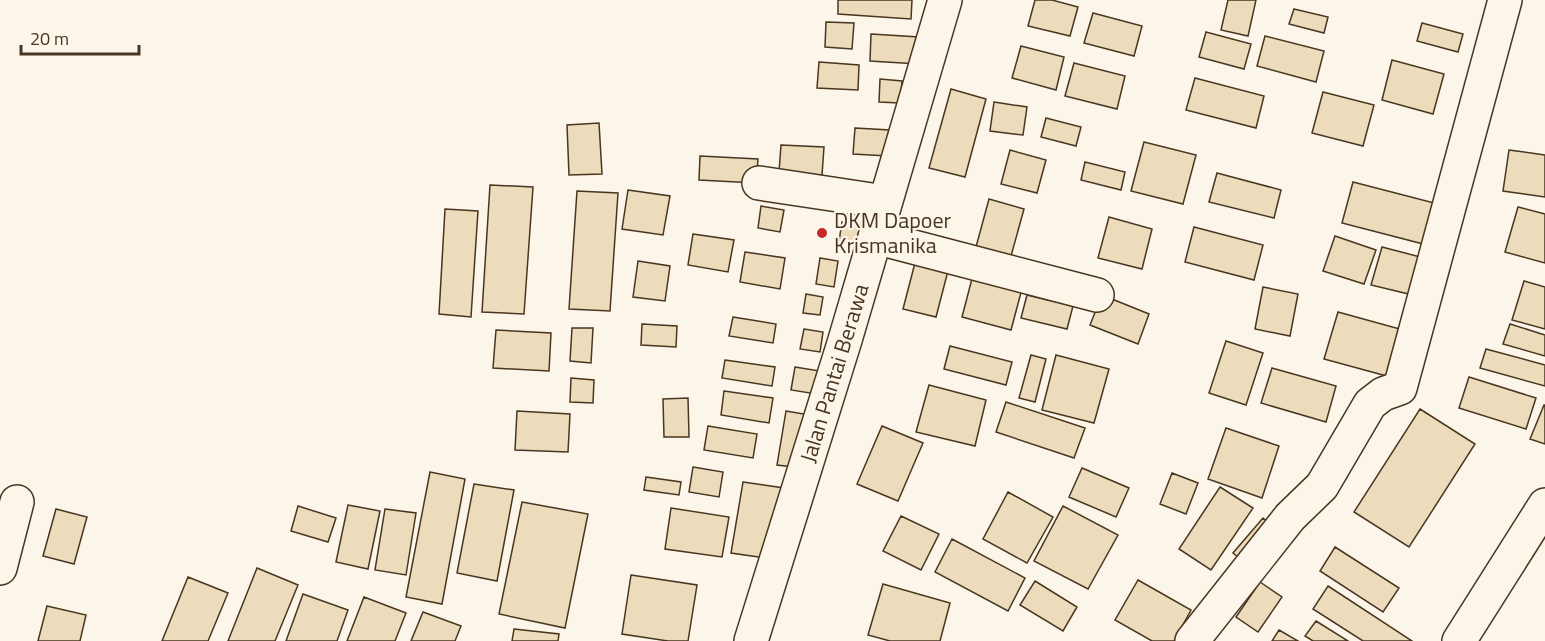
<svg xmlns="http://www.w3.org/2000/svg" width="1545" height="641" viewBox="0 0 1545 641" font-family="'Titillium Web',sans-serif">
<style>
.building{fill:#ecdcbc;stroke:#4a3520;stroke-width:1.5}
.lines{fill:none;stroke-linecap:round;stroke-linejoin:round}
.street-casing{stroke:#4a3520;stroke-width:36}
.secondary-casing{stroke:#4a3520;stroke-width:36}
.street{stroke:#fbf6e9;stroke-width:33}
.secondary{stroke:#fbf6e9;stroke-width:33}
.poi-dot{fill:#c62828;stroke:#fbf6e9;stroke-width:2}
.labels{text-anchor:middle;stroke-width:4.5;stroke-linejoin:round;paint-order:stroke}
.poi-label{font-size:22px;fill:#4a3520;stroke:#fbf6e9;text-anchor:start}
.street-label{font-size:22px;fill:#4a3520;stroke:#fbf6e9}
</style>
<rect width="100%" height="100%" fill="#fbf6e9"/>
<path class="building" d="M838,0H912L911,19L838,14Z
M1035,0H1052L1078,7L1070,36L1028,26Z
M1228,0H1256L1248,36L1221,30Z
M1294,9L1328,17L1324,33L1289,24Z
M1093,13L1142,26L1134,56L1084,43Z
M826,22L854,23L852,49L825,47Z
M1422,23L1463,34L1458,52L1417,41Z
M1206,32L1251,44L1244,69L1199,57Z
M871,34L919,37L918,64L870,61Z
M1265,36L1324,51L1316,82L1257,66Z
M1021,46L1064,57L1056,90L1012,78Z
M1392,60L1444,74L1433,114L1382,100Z
M819,62L859,65L858,90L817,88Z
M1074,63L1125,76L1117,109L1065,96Z
M1195,78L1264,96L1256,128L1186,110Z
M880,79L902,81L900,103L879,102Z
M951,89L986,99L965,177L929,168Z
M1323,92L1374,105L1363,146L1312,133Z
M994,102L1027,107L1023,135L990,131Z
M1046,118L1081,127L1076,146L1041,137Z
M599,123L602,174L569,175L567,125Z
M855,128L890,130L888,156L853,154Z
M1144,142L1196,155L1183,204L1131,191Z
M781,145L824,147L822,175L779,172Z
M1010,150L1046,160L1037,193L1001,184Z
M1509,150L1545,155V197L1503,191Z
M700,156L758,159L756,183L699,180Z
M1085,162L1125,172L1121,190L1081,180Z
M1217,173L1281,190L1274,218L1209,202Z
M1353,182L1442,205L1431,246L1342,223Z
M490,185L533,187L524,314L482,312Z
M628,190L670,196L663,235L622,229Z
M577,191L618,193L610,311L569,309Z
M989,199L1024,209L1011,256L976,247Z
M761,206L784,210L780,232L758,228Z
M1518,207L1545,214V263L1505,252Z
M445,209L478,211L471,317L439,314Z
M1109,217L1152,229L1142,269L1098,258Z
M842,222L870,227L867,245L839,241Z
M1194,227L1263,245L1254,280L1185,262Z
M693,234L734,240L728,272L688,265Z
M1335,236L1376,250L1364,284L1323,271Z
M1382,247L1428,259L1417,296L1371,285Z
M745,252L785,258L780,289L740,282Z
M820,258L838,261L834,287L816,284Z
M916,259L949,267L936,317L903,309Z
M638,261L670,266L665,301L633,297Z
M974,271L1023,285L1011,330L962,317Z
M1524,281L1545,287V329L1512,320Z
M1263,287L1298,294L1290,336L1255,329Z
M806,294L823,297L820,315L803,313Z
M1027,295L1073,306L1067,329L1021,318Z
M1102,295L1149,314L1138,344L1090,325Z
M1338,312L1407,331L1394,378L1324,359Z
M733,317L776,324L773,343L729,336Z
M642,324L677,326L676,347L641,345Z
M1510,324L1545,335V356L1503,344Z
M572,328H593L591,363L570,361Z
M804,329L823,332L820,352L800,349Z
M496,330L551,333L549,371L493,368Z
M1226,341L1263,353L1246,405L1209,393Z
M950,346L1012,362L1006,385L944,369Z
M1486,349L1545,365V386L1480,368Z
M1031,355L1046,359L1035,402L1019,398Z
M1056,355L1109,369L1094,423L1042,410Z
M725,360L775,367L772,386L722,378Z
M795,367L820,371L816,394L791,390Z
M1272,368L1336,386L1326,422L1261,403Z
M1469,377L1536,398L1526,429L1459,408Z
M571,378L594,380L593,403L570,402Z
M929,385L986,400L975,446L916,432Z
M724,391L773,398L769,423L721,415Z
M688,398L689,437H664L663,399Z
M1006,402L1085,428L1074,458L996,432Z
M1544,405H1545V444L1530,439Z
M1420,409L1475,444L1409,547L1354,512Z
M517,411L570,414L568,452L515,450Z
M786,411L810,415L802,468L777,465Z
M708,426L757,434L753,458L704,450Z
M882,426L923,443L898,501L857,484Z
M1226,428L1279,446L1262,498L1208,479Z
M693,467L723,472L719,497L689,492Z
M1082,468L1129,488L1116,517L1069,497Z
M430,472L465,479L442,604L406,597Z
M1172,473L1198,483L1186,514L1160,504Z
M646,477L681,482L679,495L644,490Z
M743,482L784,488L773,559L731,553Z
M474,484L514,490L497,581L457,573Z
M1220,487L1253,508L1211,570L1179,549Z
M1008,492L1053,517L1027,563L983,539Z
M522,502L588,514L565,628L499,614Z
M348,505L380,511L368,569L336,562Z
M298,506L336,518L328,542L291,531Z
M1063,506L1118,535L1088,589L1034,561Z
M671,508L729,517L722,557L665,549Z
M56,509L87,517L74,564L43,556Z
M385,509L416,513L406,575L375,570Z
M901,516L939,534L921,570L883,551Z
M1263,518L1275,528L1245,563L1233,553Z
M952,539L1025,578L1008,611L935,572Z
M1335,547L1399,588L1383,612L1320,571Z
M257,568L298,585L275,641H228Z
M631,575L697,585L688,641H668L622,634Z
M188,577L228,593L208,641H162Z
M1138,580L1191,610L1174,641H1152L1115,620Z
M1035,581L1077,607L1063,631L1020,605Z
M1260,582L1282,597L1258,632L1236,617Z
M883,584L950,603L940,641H890L868,635Z
M1328,586L1412,641H1363L1313,609Z
M303,594L348,610L337,641H286Z
M364,597L406,613L395,641H347Z
M47,606L86,615L80,641H38Z
M423,612L461,626L455,641H411Z
M1316,621L1348,641H1313L1305,636Z
M514,629L559,634L558,641H512Z
M1279,630L1298,641H1272Z"/>
<g class="lines">
<g class="street-casing">
<path id="street" d="M759,183L885,202
M875,237L1097,295
M0,568L17,502
M1192,641L1290,517L1322,486L1370,404L1383,394L1400,388L1505,0
M1459,641L1545,505"/>
</g>
<g class="secondary-casing">
<path id="secondary" d="M751,641L845,340L945,0"/>
</g>
<use href="#street" class="street"/>
<use href="#secondary" class="secondary"/>
</g>
<circle class="poi-dot" cx="822" cy="233" r="6"/>
<g class="labels">
<g class="poi-label">
<text x="834" y="228">DKM Dapoer<tspan x="834" dy="25">Krismanika</tspan></text>
</g>
<g class="street-label">
<text transform="translate(834 373) rotate(-73)" y="8">Jalan Pantai Berawa</text>
</g>
</g>
<path d="M21 45v9h118v-9" fill="none" stroke="#4a3520" stroke-width="3"/>
<text x="30" y="45" font-size="18" fill="#4a3520" stroke="#fbf6e9" stroke-width="4.5" paint-order="stroke">20 m</text>
</svg>
